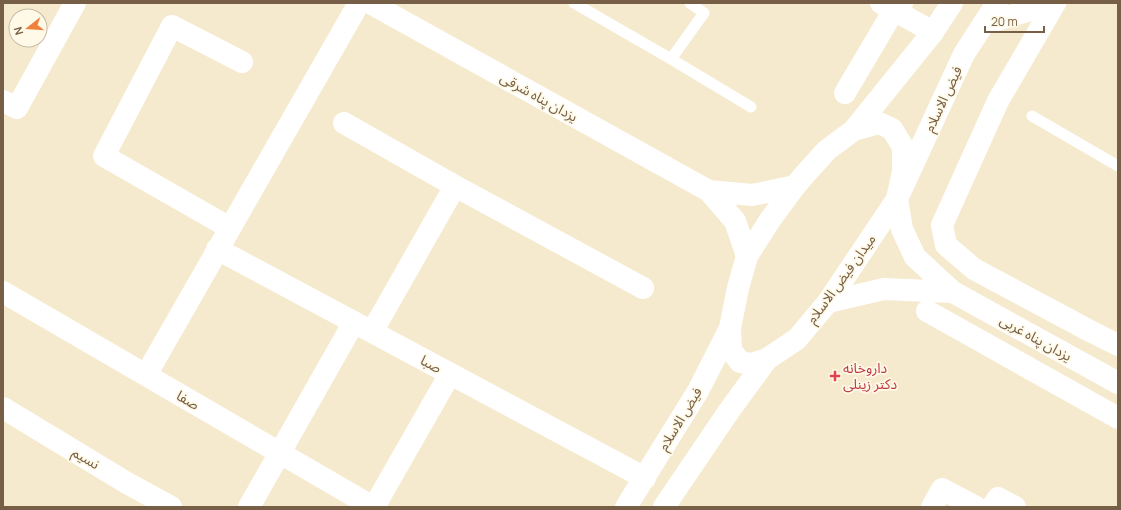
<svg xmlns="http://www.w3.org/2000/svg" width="1121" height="510" viewBox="0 0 1121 510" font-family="Manrope,'Noto Sans Arabic',sans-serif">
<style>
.residential{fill:#f6eace;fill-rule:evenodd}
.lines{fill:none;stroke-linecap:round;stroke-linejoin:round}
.service{stroke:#fff;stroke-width:11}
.minor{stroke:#fff;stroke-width:22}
.tertiary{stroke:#fff;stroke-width:22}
.secondary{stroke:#fff;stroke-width:22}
.health-dot{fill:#e0444e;stroke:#fff9e8;stroke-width:1.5}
.labels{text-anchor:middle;stroke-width:3.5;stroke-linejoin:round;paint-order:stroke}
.street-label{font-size:14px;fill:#765f46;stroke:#fff9e8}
.health-label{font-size:14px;fill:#be3a42;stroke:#fff9e8;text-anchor:start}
</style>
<rect width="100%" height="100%" fill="#fef7e0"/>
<path class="residential" d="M3,3H1118V507H3ZM16,16H40V40H16Z"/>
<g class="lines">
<path class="service" d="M574,3L671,59L704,13L690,3
M671,59L751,107
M1032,116L1118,166"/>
<path class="minor" d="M881,3L933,32
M1055,3L998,101L942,225L946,245L974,269L1090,331L1118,345
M845,93L894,10L902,3
M3,101L17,108L75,3
M344,123L455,186L643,288
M230,228L104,156L172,26L242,62
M217,249L645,478
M3,292L373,507
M927,311L1118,418
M372,332L455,186
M146,375L359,3
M3,408L127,483L171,507
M249,507L354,322
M374,507L450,374
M932,507L942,489L976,507
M992,507L998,498L1015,507"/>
<path class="tertiary" d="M370,3L709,191L735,221L747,256
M709,191L752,195L795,186
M897,199L902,229L915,257L953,292L1118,383
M828,302L884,289L953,292"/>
<path class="secondary" d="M983,24L1055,3
M854,130L933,32L952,3
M897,199L903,171V147L892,129L879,123L854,130L827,150L807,172L795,186L770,220L747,256L738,288L730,328L731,350L740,362L751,364L767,359L797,339L828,302L897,199L964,54L997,3
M626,507L698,391L730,328
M664,507L729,411L767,359"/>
</g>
<path class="health-dot" d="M833 370h4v4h4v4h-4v4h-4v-4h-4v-4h4z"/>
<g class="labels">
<g class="street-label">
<text transform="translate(539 97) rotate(29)" y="5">یزدان پناه شرقی</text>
<text transform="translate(943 99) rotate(-65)" y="5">فیض الاسلام</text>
<text transform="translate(841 279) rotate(-54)" y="5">میدان فیض الاسلام</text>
<text transform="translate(1036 338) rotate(29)" y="5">یزدان پناه غربی</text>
<text transform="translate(431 364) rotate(28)" y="5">صبا</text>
<text transform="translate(188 400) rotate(30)" y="5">صفا</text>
<text transform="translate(680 419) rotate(-59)" y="5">فیض الاسلام</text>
<text transform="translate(86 458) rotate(31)" y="5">نسیم</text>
</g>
<g class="health-label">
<text x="843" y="373">داروخانه<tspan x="843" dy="16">دکتر زینلی</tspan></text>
</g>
</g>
<rect width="1121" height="510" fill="none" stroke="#765f46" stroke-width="8"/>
<g transform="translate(28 28) rotate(253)"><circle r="19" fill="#fff9e8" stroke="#c8bba7"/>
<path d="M0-3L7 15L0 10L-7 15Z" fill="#f0813d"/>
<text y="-6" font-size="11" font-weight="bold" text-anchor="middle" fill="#765f46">N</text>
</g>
<path d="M985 26v6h59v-6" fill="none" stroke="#765f46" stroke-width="2"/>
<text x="991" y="26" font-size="12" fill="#765f46" stroke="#fff9e8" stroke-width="3" paint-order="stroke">20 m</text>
</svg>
